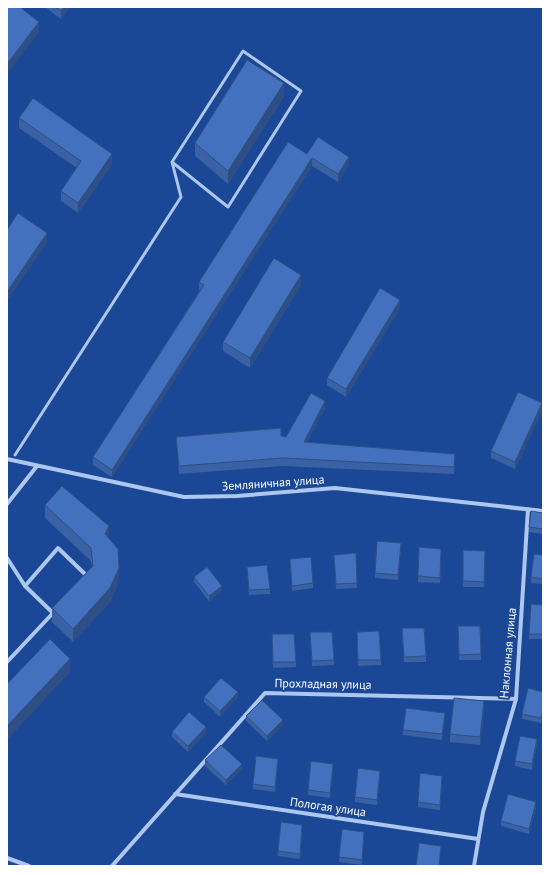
<svg xmlns="http://www.w3.org/2000/svg" width="550" height="873" viewBox="0 0 550 873" font-family="'PT Sans',sans-serif">
<style>
.lines{fill:none;stroke-linecap:round;stroke-linejoin:round}
.service{stroke:#aec7f0;stroke-width:3}
.minor{stroke:#aec7f0;stroke-width:4}
.wall{fill:#3a61a3}
.shaded-wall{fill:#2f4f84}
.building{fill:#4371bd;stroke:#2f4f84}
.labels{text-anchor:middle;stroke-width:4;stroke-linejoin:round;paint-order:stroke}
.street-label{font-size:12px;fill:#fff;stroke:#1a4896}
</style>
<rect width="100%" height="100%" fill="#1a4896"/>
<g class="lines">
<path class="service" d="M15,455L181,197L172,162L243,51L301,91L228,207L172,162"/>
<path class="minor" d="M7,459L184,497L237,496L335,488L543,511
M7,504L37,466
M7,558L25,586L53,613L55,610
M25,586L58,548L87,576
M7,662L53,613
M175,794L478,839
M7,858L29,866
M112,866L265,693L516,699
M474,866L483,812L516,699L528,509"/>
</g>
<path class="wall" d="M45,7H70L61,19Z
M284,96L228,184L195,156V143Z
M19,118L112,164L78,213L61,201V191L77,168L19,128Z
M307,154L349,165L338,182L312,166L112,477L93,465V457L200,290L199,289V282Z
M301,285L250,368L223,351V342Z
M400,308L346,397L327,385V378Z
M325,408L307,442L455,461L454,474L283,466L179,474L176,437L281,436L286,437Z
M542,411L515,469L491,458V451Z
M45,505L109,539L119,581L110,602L73,642L52,622V608L92,568L91,561L45,518Z
M543,513V534L529,532V527Z
M419,547L441,555L440,583L418,582Z
M401,548L398,580L375,578V573Z
M463,550L485,551L484,587H463Z
M356,553L357,588L336,589L334,555Z
M543,555V584L531,583V577Z
M290,559L313,583V588L292,591Z
M247,567L270,589V594L249,595Z
M194,577L222,591L209,601L194,582Z
M543,605V639H529V634Z
M458,631L481,654V660H459Z
M402,634L426,656V662H404Z
M310,637L334,660V665L312,666Z
M357,637L381,660V665L358,666Z
M272,639L296,662V667L273,668Z
M543,692V716L541,723L522,719V714Z
M204,697H238L220,717L204,702Z
M484,709L480,745L450,742V734Z
M246,716L283,725L267,741L246,721Z
M445,718L442,740L403,735V730Z
M172,732H206L188,752L172,737Z
M537,744L532,770L515,766V761Z
M205,760L242,769L226,785L205,766Z
M278,764L275,792L253,789V784Z
M333,770L330,798L308,795V790Z
M380,776L377,805L355,802V797Z
M442,781L440,810L418,807V802Z
M536,807L529,834L501,826V821Z
M302,830L300,859L278,856V851Z
M364,837L362,865L339,862V857Z"/>
<path class="shaded-wall" d="M64,7H70L61,19V11Z
M39,22V32L7,74V64Z
M284,83V96L228,184V171Z
M112,154V164L78,213V203Z
M349,157V165L338,182V174Z
M312,158V166L112,477V470Z
M47,233V243L7,301V292Z
M301,275V285L250,368V358Z
M400,300V308L346,397V389Z
M325,401V408L304,449V442Z
M542,403V411L515,469V462Z
M455,454V461L454,474V467Z
M109,526V539L105,534Z
M401,543V548L398,580V575Z
M119,568V581L110,602L73,642V629Z
M222,586V591L209,601V596Z
M70,659V672L7,740V726Z
M238,692V697L220,717V711Z
M484,701V709L480,745V737Z
M543,711V716L541,723V718Z
M445,713V718L442,740V734Z
M283,720V725L267,741V736Z
M206,727V732L188,752V746Z
M537,739V744L532,770V764Z
M242,764V769L226,785V780Z
M333,764V770L330,798V793Z
M536,802V807L529,834V829Z"/>
<path class="building" d="M7,7H20L39,22L7,64Z
M55,7H64L61,11Z
M247,60L284,83L228,171L195,143Z
M33,98L112,154L78,203L61,191L81,161L19,118Z
M318,137L349,157L338,174L312,158L112,470L93,457L204,285L199,282L288,142L307,154Z
M18,213L47,233L7,292V230Z
M274,258L301,275L250,358L223,342Z
M380,288L400,300L346,389L327,378Z
M518,392L542,403L515,462L491,451Z
M311,393L325,401L304,442L455,454L454,467L283,458L179,466L176,437L281,428V436L286,437Z
M62,486L109,526L105,534L118,549L119,568L110,588L73,629L52,608L93,566L91,548L45,505Z
M531,511L543,513V529L529,527Z
M377,541L401,543L398,575L375,573Z
M419,547L441,549L440,578L418,576Z
M463,550L485,551L484,582L463,581Z
M356,553L357,583L336,584L334,555Z
M534,554L543,555V579L531,577Z
M311,557L313,583L292,586L290,559Z
M267,565L270,589L249,590L247,567Z
M207,567L222,586L209,596L194,577Z
M531,604L543,605V634H529Z
M458,626H480L481,654L459,655Z
M402,628H424L426,656L404,657Z
M379,631L381,660H358L357,632Z
M310,632H332L334,660L312,661Z
M272,634H294L296,662H273Z
M50,639L70,659L7,726V684Z
M221,678L238,692L220,711L204,697Z
M528,688L543,692V711L541,718L522,714Z
M454,698L484,701L480,737L450,734Z
M262,700L283,720L267,736L246,716Z
M406,708L445,713L442,734L403,730Z
M189,712L206,727L188,746L172,732Z
M520,736L537,739L532,764L515,761Z
M221,745L242,764L226,780L205,760Z
M256,756L278,759L275,787L253,784Z
M311,761L333,764L330,793L308,790Z
M358,768L380,771L377,800L355,797Z
M420,773L442,776L440,805L418,802Z
M508,794L536,802L529,829L501,821Z
M281,822L302,825L300,854L278,851Z
M342,829L364,832L362,860L339,857Z
M419,843L441,846L439,866H416Z"/>
<g class="labels">
<g class="street-label">
<text transform="translate(273 483) rotate(-4)" y="4">Земляничная улица</text>
<text transform="translate(508 653) rotate(-85)" y="4">Наклонная улица</text>
<text transform="translate(323 684) rotate(1)" y="4">Прохладная улица</text>
<text transform="translate(328 807) rotate(8)" y="4">Пологая улица</text>
</g>
</g>
<rect width="550" height="873" fill="none" stroke="#ffffff" stroke-width="16"/>
</svg>
